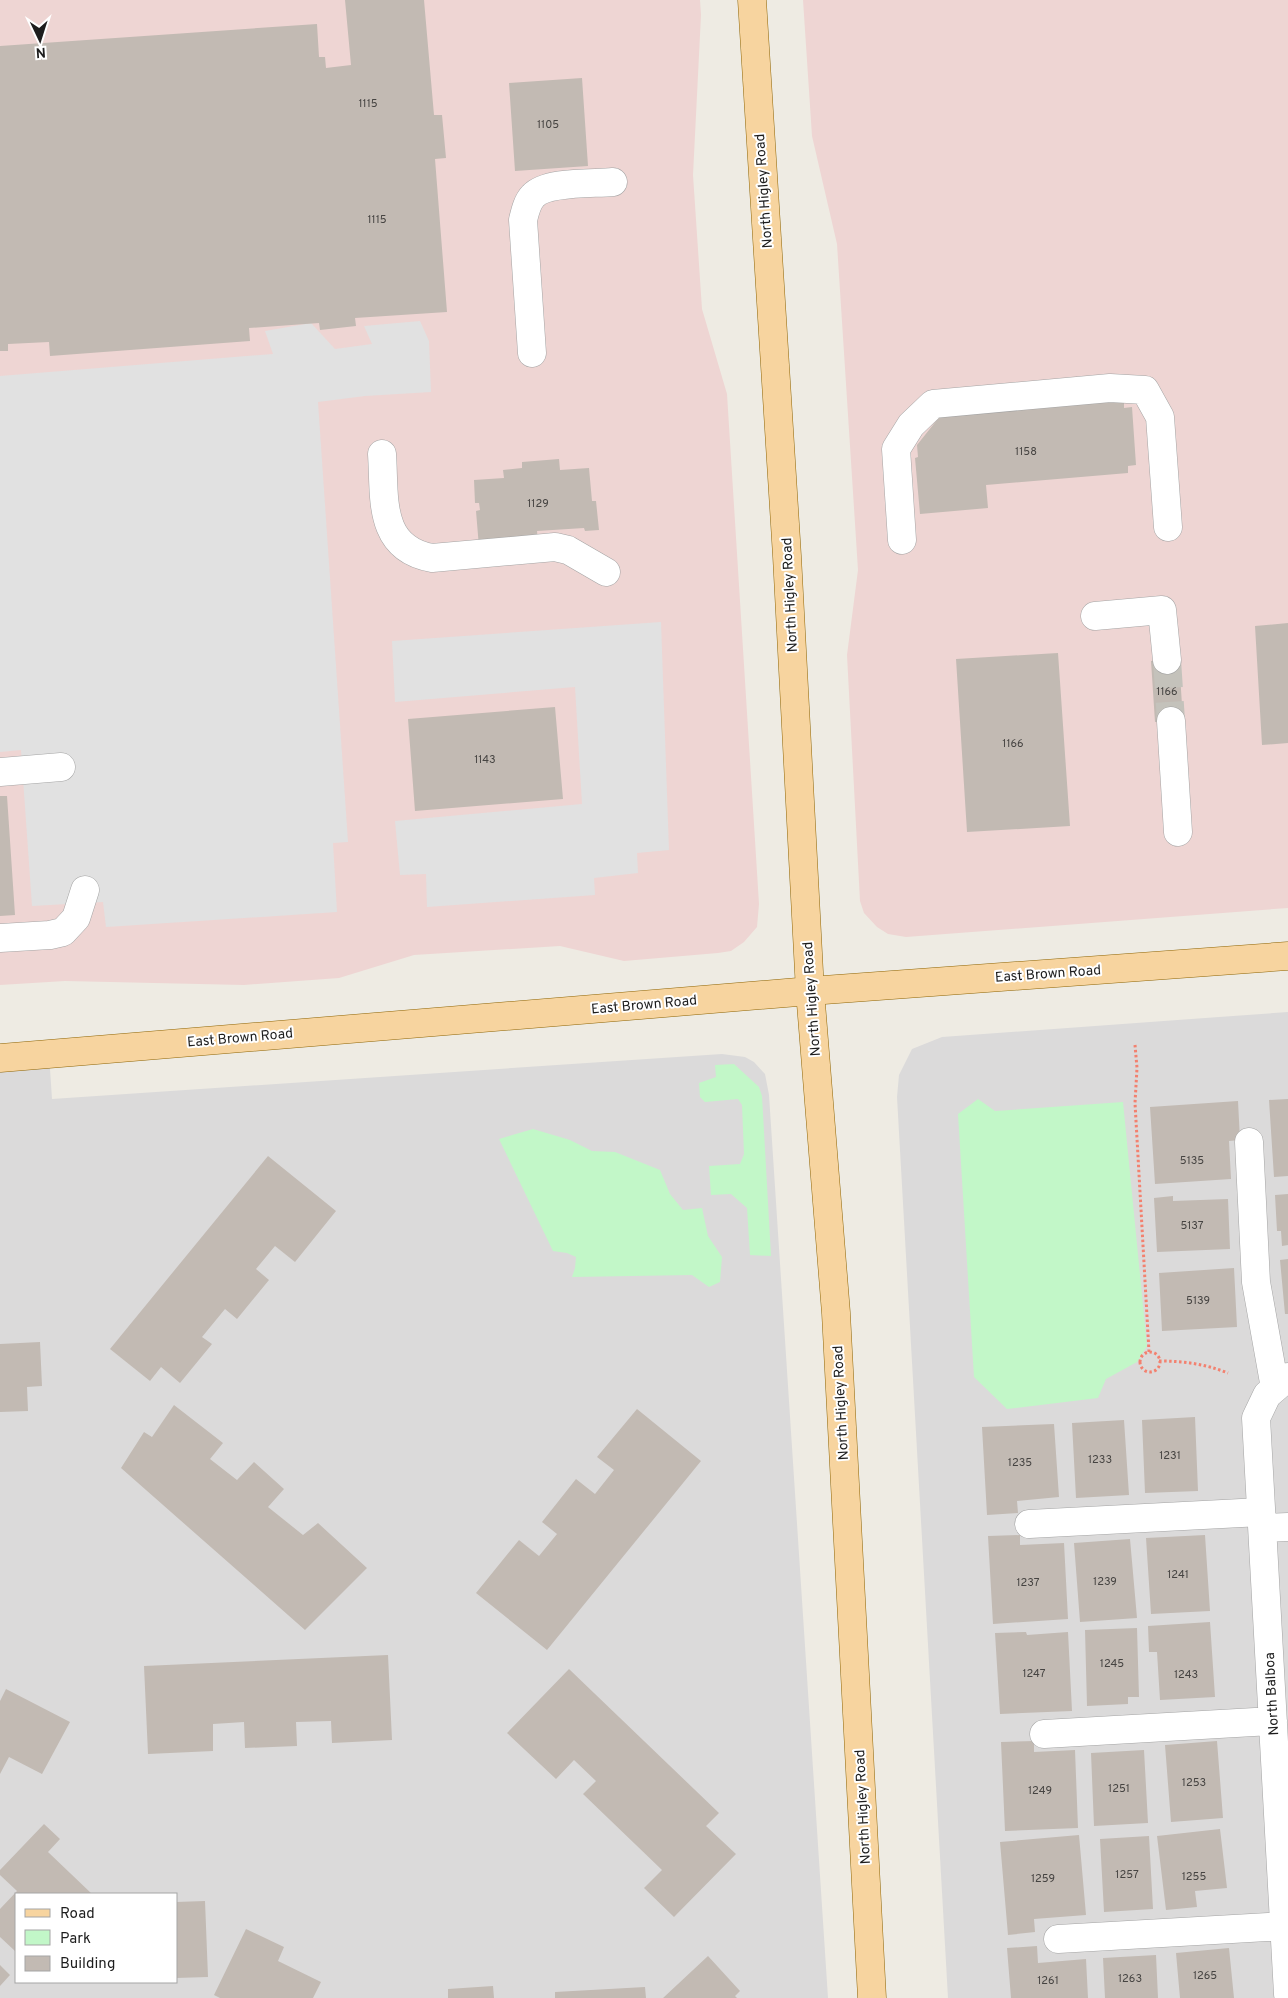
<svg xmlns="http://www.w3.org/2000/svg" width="1288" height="1998" viewBox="0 0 1288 1998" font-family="Overpass,sans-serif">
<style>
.residential{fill:#dbdada;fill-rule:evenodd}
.commercial{fill:#eed5d3}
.park{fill:#c2f7c8}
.parking{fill:#e1e1e1}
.building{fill:#c2bab3}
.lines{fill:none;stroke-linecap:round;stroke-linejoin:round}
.minor-tunnel{stroke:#c4c2bb;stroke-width:28;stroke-dasharray:28 14;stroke-linecap:butt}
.minor-casing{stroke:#a4a4a4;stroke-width:29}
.major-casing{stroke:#8f6607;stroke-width:29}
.path{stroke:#f3816f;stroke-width:3;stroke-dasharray:2.5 2.5;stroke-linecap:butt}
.minor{stroke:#fff;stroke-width:28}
.major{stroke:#f7d49f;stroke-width:28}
.labels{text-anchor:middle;stroke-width:4;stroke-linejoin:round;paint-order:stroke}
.number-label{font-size:11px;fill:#464442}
.street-label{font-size:14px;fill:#1d1d1d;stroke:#fff}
</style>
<rect width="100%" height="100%" fill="#eeebe3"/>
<path class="residential" d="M1288,1012V1998H948L897,1097L899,1075L912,1049L942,1037Z
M49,1054L52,1099L722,1054L745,1057L754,1062L765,1074L769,1095L828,1998H0V1057ZM16,1894H176V1982H16Z"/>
<path class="commercial" d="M0,0H700L701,15L693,175L702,309L727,394L759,904L757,927L744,942L731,951L718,953L624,961L560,946L414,955L339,978L244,985L65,981L0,985Z
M803,0H1288V908L906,937L888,934L877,927L864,913L860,901L847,655L858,570L837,244L812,136Z"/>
<path class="park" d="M734,1064L759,1087L762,1096L771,1256L750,1255L747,1208L731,1194L711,1195L709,1166L740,1164L744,1154L742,1105L738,1099L705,1102L700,1097L699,1083L716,1077L715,1065Z
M978,1099L995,1111L1123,1102L1147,1346L1137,1362L1106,1379L1098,1398L1007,1409L974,1377L958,1114Z
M533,1129L570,1140L592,1151L615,1152L660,1170L670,1194L683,1210L702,1208L708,1236L722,1257L720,1282L709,1287L692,1275L572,1277L575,1268L576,1257L567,1253L553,1251L499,1139Z"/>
<path class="parking" d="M420,321L429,341L431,392L365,396L318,402L348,842L333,843L337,912L106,927L103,902L32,906L21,750L0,752V376L273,354L265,331L311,323L335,349L372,344L364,326Z
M661,622L669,850L637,853L638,873L594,878L595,895L427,907L426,874L400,875L395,821L582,804L575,687L395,702L392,641Z"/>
<path class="building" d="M345,0H424L434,115H442L446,158L435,159L447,312L355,318L356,326L320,330L319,323L249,328L250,341L50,356L49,342L8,344V351H0V46L317,24L319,57H325L326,68L351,65Z
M582,78L588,166L515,171L509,83Z
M1124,395V408L1132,407L1136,465L1128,466V473L986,485L988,508L920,514L915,458L918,457L917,445L941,415Z
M559,459L560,470L589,468L592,501H596L599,530L585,531L584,528L537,531L538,540L479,547L476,511L480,510L479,503H475L474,480L504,478L503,470L522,468V462Z
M1288,623V743L1262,745L1255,626Z
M1058,653L1070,826L967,832L956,659Z
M1179,659L1183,720L1155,722L1151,661Z
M555,707L563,799L415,811L408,719Z
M0,796H7L15,915L0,916Z
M1288,1099V1176L1274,1177L1269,1100Z
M1238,1101L1240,1140L1229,1141L1231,1179L1155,1184L1150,1107Z
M268,1156L336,1211L295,1262L275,1246L256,1269L269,1280L237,1319L225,1309L202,1337L212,1344L180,1383L161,1367L150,1381L110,1349Z
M1288,1194V1245L1282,1246L1281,1231H1277L1275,1195Z
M1173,1196V1201L1228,1199L1230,1249L1157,1252L1154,1198Z
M1288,1259V1314H1285L1280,1260Z
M1234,1268L1237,1327L1162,1331L1159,1273Z
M40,1342L42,1386L27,1387L28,1411L0,1412V1344Z
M174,1405L223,1443L210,1459L237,1480L254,1462L284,1489L268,1507L303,1535L318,1523L367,1568L305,1630L121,1468L144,1432L152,1437Z
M637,1409L701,1461L547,1650L476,1593L519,1540L539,1556L557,1534L542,1522L576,1479L595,1494L614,1470L597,1457Z
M1195,1417L1198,1491L1145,1493L1142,1420Z
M1124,1420L1129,1495L1076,1498L1072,1423Z
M1054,1424L1059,1497L1017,1501L1018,1513L987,1515L982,1427Z
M1020,1535V1545L1064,1543L1068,1619L993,1624L988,1536Z
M1205,1535L1210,1611L1151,1614L1146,1538Z
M1130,1539L1137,1618L1080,1622L1074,1543Z
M1210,1622L1215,1697L1160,1700L1157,1652H1149L1148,1626Z
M1137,1628L1139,1697H1128V1704L1087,1706L1085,1630Z
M1026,1632L1027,1635L1068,1632L1072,1711L1000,1714L995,1633Z
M388,1655L392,1740L332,1743L331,1721L296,1722L297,1746L245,1748L244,1722L213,1724V1751L148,1754L144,1666Z
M569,1669L719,1813L706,1826L736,1854L674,1917L644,1888L662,1870L583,1794L596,1781L574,1760L556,1779L507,1733Z
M6,1689L70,1722L42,1774L9,1757L0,1774V1701Z
M1034,1741V1752L1075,1750L1078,1828L1005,1831L1001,1742Z
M1217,1741L1223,1818L1171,1822L1165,1745Z
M1144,1750L1148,1823L1094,1826L1091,1753Z
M44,1824L60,1839L48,1852L92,1894H16L15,1951L0,1937V1909L17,1891L0,1875V1870Z
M1220,1829L1227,1888L1195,1891L1197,1907L1166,1910L1157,1836Z
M1079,1835L1086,1915L1034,1919L1035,1932L1008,1935L1000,1842Z
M1149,1836L1153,1909L1104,1912L1100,1839Z
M205,1901L208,1977L176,1978V1902Z
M246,1929L284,1947L278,1961L321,1982L313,1998H220L214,1995Z
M1037,1946L1038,1963L1086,1959L1088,1998H1011L1007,1948Z
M1229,1948L1234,1998H1180L1176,1953Z
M1156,1955L1158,1998H1105L1103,1958Z
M708,1956L740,1991L735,1996L737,1998H663Z
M0,1965L10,1975L0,1986Z
M493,1986L494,1998H448V1989Z
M645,1987L646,1998H555V1992Z"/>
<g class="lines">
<path class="minor-tunnel" d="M1167,660L1171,721"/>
<g class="minor-casing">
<path id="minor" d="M532,353L523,220C525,212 527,202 533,196C547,181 593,184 613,182
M382,454C385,497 377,548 432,558L555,547L568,550L606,572
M902,540L896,449L911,425L933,404L1110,388L1145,390L1160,417L1168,527
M1095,616L1162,610L1167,660
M1171,721L1178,832
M0,772L61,767
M0,938L50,935L63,932L76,918L85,890
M1249,1142L1256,1282L1275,1388
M1288,1377L1267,1395L1256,1418L1288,1994
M1029,1524L1261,1512
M1263,1528L1288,1527
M1044,1734L1273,1721
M1058,1939L1284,1926"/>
</g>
<g class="major-casing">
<path id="major" d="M752,0L787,556L810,991L836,1313L872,1998
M0,1058L810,991L1288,956"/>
</g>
<path class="path" d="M1135,1045L1137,1068L1135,1103L1149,1352
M1140 1362a10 10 0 1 1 20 0a10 10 0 1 1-20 0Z
M1159,1361C1184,1361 1205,1364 1228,1373"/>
<use href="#minor" class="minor"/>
<use href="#major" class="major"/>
</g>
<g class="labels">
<g class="number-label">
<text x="368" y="107">1115</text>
<text x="548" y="128">1105</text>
<text x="377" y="223">1115</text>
<text x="1026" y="455">1158</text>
<text x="538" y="507">1129</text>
<text x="1167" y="695">1166</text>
<text x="1013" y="747">1166</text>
<text x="485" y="763">1143</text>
<text x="1192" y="1164">5135</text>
<text x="1192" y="1229">5137</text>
<text x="1198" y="1304">5139</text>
<text x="1170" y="1459">1231</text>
<text x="1100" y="1463">1233</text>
<text x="1020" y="1466">1235</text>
<text x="1178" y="1578">1241</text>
<text x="1105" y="1585">1239</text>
<text x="1028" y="1586">1237</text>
<text x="1112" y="1667">1245</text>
<text x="1034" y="1677">1247</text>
<text x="1186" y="1678">1243</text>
<text x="1194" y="1786">1253</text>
<text x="1119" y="1792">1251</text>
<text x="1040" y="1794">1249</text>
<text x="1127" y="1878">1257</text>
<text x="1194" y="1880">1255</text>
<text x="1043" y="1882">1259</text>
<text x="1205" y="1979">1265</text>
<text x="1130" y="1982">1263</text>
<text x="1048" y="1984">1261</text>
</g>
<g class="street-label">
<text transform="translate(763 191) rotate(-94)" y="5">North Higley Road</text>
<text transform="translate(789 595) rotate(-93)" y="5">North Higley Road</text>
<text transform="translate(1048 973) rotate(-4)" y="5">East Brown Road</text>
<text transform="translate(811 999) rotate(-94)" y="5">North Higley Road</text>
<text transform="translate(644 1004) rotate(-5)" y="5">East Brown Road</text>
<text transform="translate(240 1037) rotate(-5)" y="5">East Brown Road</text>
<text transform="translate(840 1403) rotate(-93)" y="5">North Higley Road</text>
<text transform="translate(1271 1694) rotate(-93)" y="5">North Balboa</text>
<text transform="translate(862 1807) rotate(-93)" y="5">North Higley Road</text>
</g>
</g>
<rect x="15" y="1893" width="162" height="90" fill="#ffffff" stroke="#a5a5a5"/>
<rect x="25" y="1909" width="25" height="8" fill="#f7d49f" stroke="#a5a5a5"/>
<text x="60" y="1918" font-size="15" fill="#1d1d1d">Road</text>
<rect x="25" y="1930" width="25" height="15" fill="#c2f7c8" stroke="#a5a5a5"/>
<text x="60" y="1943" font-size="15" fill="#1d1d1d">Park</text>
<rect x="25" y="1956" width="25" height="15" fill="#c2bab3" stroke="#a5a5a5"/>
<text x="60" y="1968" font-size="15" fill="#1d1d1d">Building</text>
<g transform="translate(40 40) rotate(176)" stroke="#ffffff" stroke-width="4" paint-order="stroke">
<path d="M0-4L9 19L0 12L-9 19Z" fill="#1d1d1d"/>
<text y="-8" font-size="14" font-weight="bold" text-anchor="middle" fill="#1d1d1d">N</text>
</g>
</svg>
